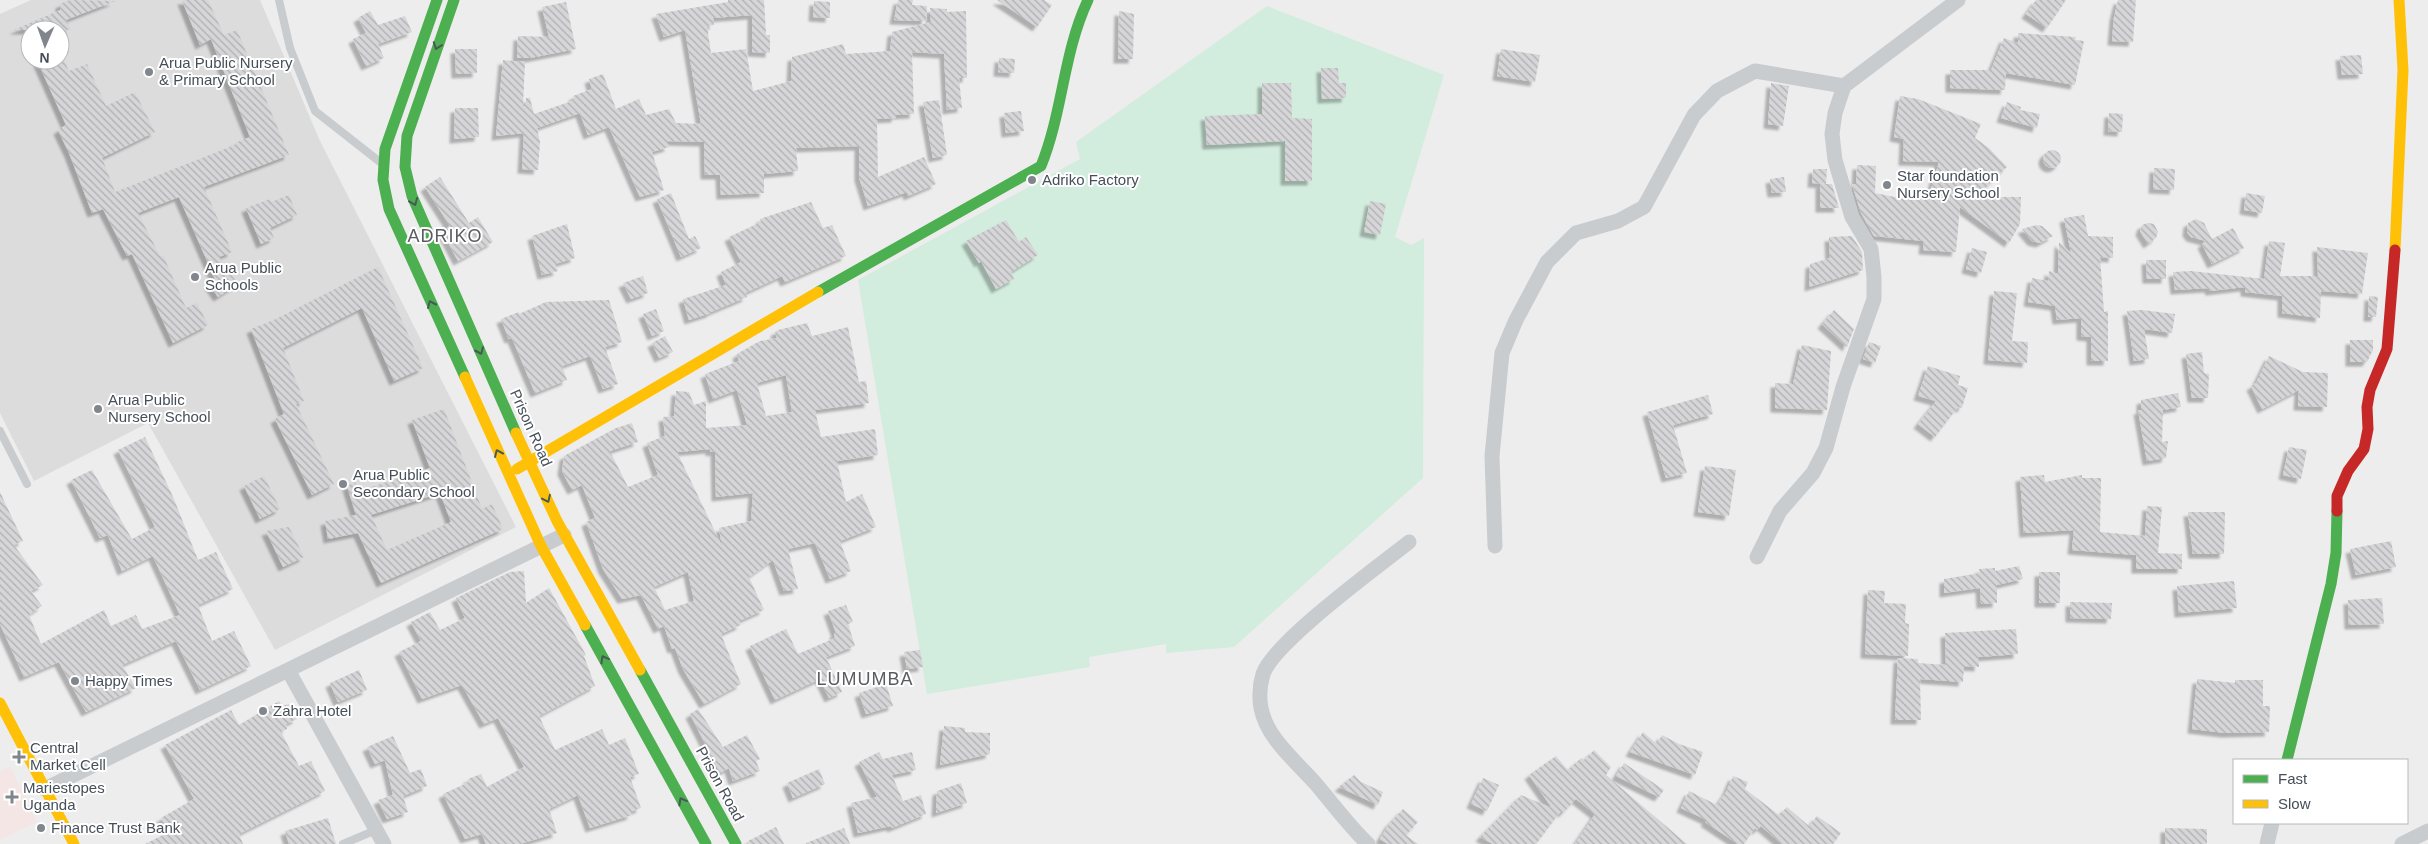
<svg xmlns="http://www.w3.org/2000/svg" width="2428" height="844" viewBox="0 0 2428 844" font-family="Arial,sans-serif">
<style>
.education{fill:#dcdcdd;fill-rule:evenodd}
.medical{fill:#f4e6e4}
.green{fill:#d2ecde}
.building{fill:url(#building-back-hatch);fill-rule:evenodd;filter:url(#shadow)}
.lines{fill:none;stroke-linecap:round;stroke-linejoin:round}
.lane{stroke:#c9ccce;stroke-width:8}
.street{stroke:#c9ccce;stroke-width:15}
.fast{stroke:#4caf50;stroke-width:11}
.slow{stroke:#ffc107;stroke-width:11}
.jam{stroke:#c62828;stroke-width:11}
.oneway{stroke:#475958}
.poi-dot{fill:#81868d;stroke:#fff;stroke-width:2}
.labels{text-anchor:middle;stroke-width:4;stroke-linejoin:round;paint-order:stroke}
.poi-label{font-size:15px;fill:#464f59;stroke:#fff;text-anchor:start}
.street-label{font-size:15px;fill:#464f59;stroke:#fff}
.quarter-label{font-size:18px;letter-spacing:1px;fill:#5a5c61;stroke:#fff}
</style>
<defs>
<pattern id="building-back-hatch" width="6" height="6" patternUnits="userSpaceOnUse" patternTransform="scale(1.25)"><rect width="6" height="6" fill="#d6d5d7"/><path d="M-1 5l2 2M0 0l6 6M5-1l2 2" fill="none" stroke="#afafb1"/></pattern>
<filter id="shadow"><feDropShadow dx="-4.5" dy="4.5" stdDeviation="1" flood-color="#0004"/></filter>
</defs>
<rect width="100%" height="100%" fill="#eeeded"/>
<path class="education" d="M31,0H260L320,141L516,527L275,650L148,423L34,481L0,413V14ZM30,30H60V60H30Z"/>
<path class="medical" d="M10,766L37,822L0,840V772Z"/>
<path class="green" d="M1267,6L1444,75L1395,237L1411,245L1424,238L1423,478L1234,647L1166,653V644L1089,657L1090,667L927,694L858,280L1080,159L1076,142Z"/>
<path class="building" d="M70,0L115,1L66,20L71,30H14L60,10V4Z
M182,0H208L224,35L237,30L289,155L204,187L232,252L219,257L238,284L218,297L209,284L215,279L179,197L138,213L160,256L163,255L186,308L197,303L208,325L173,343L132,254L127,256L103,209L92,213L69,153L58,130L66,125L37,60H64L69,71L87,64L106,106L135,92L155,132L102,158L115,192L235,145V143L250,137L211,39L200,45Z
M728,0H764L766,35H770V53L752,52V15L713,18L714,25L707,26L711,53L746,49L753,91L791,81L792,57L843,44L846,54L890,51L892,32L931,22L930,8L947,9V12L966,11L967,78H959L962,108L947,110L944,54L912,52L914,114L896,115V118L877,119L878,177L924,157L936,184L908,196L907,192L868,206L859,177V146L796,148L798,171L764,174V193L721,195L720,175H705L704,142L667,141L669,147L652,152L664,190L640,197L609,127L588,135L580,113L537,128L540,142L538,170L522,169L524,133L496,136L503,60L525,62L523,106H526V98H530L534,114L575,100L573,96L592,89L589,79L603,74L616,109L639,99L646,115L669,109L676,123L701,124L685,30L664,37L656,14L728,2Z
M898,0H913L912,5L927,6L926,21L894,20Z
M997,0H1044L1052,5L1037,27Z
M2036,0H2066L2047,28L2026,14Z
M2118,0H2136L2133,42L2112,41L2114,17Z
M814,1L830,2V18L813,17Z
M566,2L576,49L530,58H517L518,36L549,37L542,7Z
M370,11L378,25L405,16L412,32L378,44L384,58L366,66L353,39L366,33L358,18Z
M1119,11L1134,14L1133,59H1118Z
M2018,33L2076,37L2075,40L2084,41L2075,85L2006,73L2005,90L1950,88V70H1991L2004,38L2018,43Z
M455,49H477V73L456,74Z
M1501,49L1540,55L1535,82L1497,76Z
M2361,55L2363,74L2342,75L2340,56Z
M999,58L1015,59L1014,73L998,72Z
M1321,68H1338L1339,83H1346V98L1322,99Z
M1262,83H1291L1292,118L1312,119V181H1285V141L1207,145L1205,116L1262,114Z
M1771,83L1789,86L1783,126L1768,124Z
M1900,96L1918,99L1981,124L1975,138L1989,148L2007,167L1976,197H2021L2020,224L2009,243L1960,207L1956,252L1923,250L1924,241L1874,236L1861,213L1852,184H1856L1857,165L1876,166L1875,193L1909,200L1908,189H1931L1939,162L1903,161L1904,139L1894,137Z
M939,100L947,155L933,158L923,102Z
M2007,102L2021,107L2020,110L2040,114L2037,128L2001,118Z
M455,108H478L479,137L454,139Z
M1021,111L1024,131L1006,133L1004,113Z
M2109,113L2123,114L2122,132L2108,131Z
M2043 159a9 9 0 1 1 18 0a9 9 0 1 1-18 0Z
M2154,168L2175,169L2174,190L2153,189Z
M1813,169H1827L1826,184H1832L1839,208H1820V184H1826L1812,183Z
M440,177L469,223L478,217L493,242L458,261L442,231L450,226L425,187Z
M1784,177L1786,192L1772,193L1770,179Z
M671,193L689,239L695,236L701,248L681,257L657,199Z
M2246,193L2265,196L2262,213L2244,210Z
M289,195L297,215L270,228L274,238L261,244L246,208L270,199L271,202Z
M1370,201L1386,204L1380,235L1364,232Z
M811,202L823,228L832,225L846,256L785,282L782,276L745,293L747,297L711,312V313L689,320L683,299L726,285L721,272L741,262L729,237L761,222L760,219Z
M2084,215L2088,236L2113,237V258L2100,257L2104,312L2108,311V361H2091V337L2081,336V318L2057,320L2055,306L2028,302L2032,278L2048,281L2049,271L2058,274L2059,242L2071,253L2064,218Z
M2196,219L2204,223L2212,239L2233,228L2244,248L2212,264L2202,244L2206,241L2191,237L2187,232L2188,223Z
M1006,220L1019,242L1026,237L1038,255L1011,272L1014,279L996,289L981,261L979,263L966,241Z
M2148,223L2154,224L2158,232L2156,238L2148,244L2140,231L2142,225Z
M567,224L575,258L555,264L558,271L542,275L532,236Z
M2036,225L2042,226L2053,236L2040,243L2032,241L2022,229Z
M1852,236L1862,252L1863,270L1809,287L1810,264L1830,258L1829,237Z
M2269,241L2285,243L2280,276H2318L2317,247L2368,253L2362,294L2321,291L2320,318L2282,313V296L2245,292V287L2210,291L2209,288L2175,290L2173,272L2191,271L2264,279Z
M1972,248L1987,252L1981,273L1966,269Z
M2146,260H2166V279H2147Z
M378,267L423,368L394,381L362,308L283,348L304,401L296,404L334,484L312,495L275,419L284,414L251,329L276,319Z
M643,276L648,293L631,299L623,283Z
M1994,291L2017,293L2012,341L2028,342L2027,363L1988,360Z
M2369,296L2378,297L2376,317H2368Z
M609,300L622,342L605,347L618,384L603,389L590,356L562,366L567,380L535,393L512,338L509,339L501,319L519,312V314L546,302Z
M656,309L664,331L652,336L643,314Z
M1834,310L1854,329L1847,347L1822,324Z
M2142,310L2175,314L2172,333L2144,329L2149,359L2134,361L2127,311Z
M807,323L812,336L848,327L859,382L866,381L869,403L815,410L821,437L875,429L878,455L837,461L846,502L862,494L876,527L840,541L851,571L830,579L815,543L788,549L798,589L784,591L773,560L749,577L764,610L739,621L741,625L721,634L741,684L704,704L683,669L675,648L672,649L664,626L658,629L641,595L622,599L603,569L586,522L595,518L582,485L572,490L562,471L564,456L616,428L632,423L638,442L610,451L628,487L658,475L647,443L665,436L663,417L674,416L676,391L689,392L694,405L706,401V428L747,425L737,390L713,399L705,374L739,361L737,354L760,341L777,338L775,332L778,330ZM786,375L792,412L766,416L757,383ZM710,449V452L715,451L716,497L753,493L751,521L719,528L722,546L677,452ZM688,572L694,601L665,610L654,587Z
M665,336L673,352L659,358L652,343Z
M2350,340H2373V350L2367,362H2350Z
M1869,342L1881,346L1875,363L1863,359Z
M1802,345L1831,351L1827,410L1775,408V383L1793,384Z
M2202,352L2204,373L2209,374L2208,398H2192L2186,354Z
M2269,356L2303,372L2328,373L2327,407L2298,406L2299,390L2262,409L2251,386L2256,383Z
M1928,366L1960,376L1958,385L1968,388L1962,408L1958,407L1935,437L1918,424L1936,401L1918,396Z
M2178,393L2181,407L2163,410L2162,442L2168,441L2166,458L2147,461L2138,410H2141V400Z
M1708,395L1713,414L1673,425L1687,473L1666,478L1647,412Z
M444,409L482,509L492,504L503,529L381,583L358,533L328,539L325,521L356,515L347,486L355,482L359,491L430,468L412,420ZM440,493L451,522L387,550L371,515Z
M145,437L174,499L198,560L216,552L233,589L198,605L212,641L234,631L251,666L200,690L176,641L122,665L136,688L86,712L59,662L24,677L0,624V492L23,541L14,545L43,585L31,591L42,606L29,615L41,644L104,610L111,626L136,615L142,629L180,615L153,556L122,571L108,535L100,538L71,480L92,470L132,539L155,527L118,450Z
M2289,447L2307,450L2301,479L2283,475Z
M1705,466L1736,470L1729,516L1698,512Z
M2044,475L2045,482L2082,475V478H2101L2100,532L2145,536L2147,506L2162,507L2158,553L2182,554V569H2136V555L2072,550L2074,530L2024,533L2020,477Z
M264,476L280,509L260,519L244,486Z
M2188,512H2225L2224,554H2193Z
M289,527L304,557L283,567L266,531Z
M2391,541L2396,567L2356,575L2350,549Z
M2019,566L2023,579L1997,585V603L1981,604L1980,588L1944,593V579L1980,573L1979,569L1995,568V571Z
M524,571L526,603L549,588L586,655L584,656L595,686L539,716L555,750L602,729L609,745L625,738L639,774L630,777L641,808L630,812L632,815L590,828L578,795L549,809L557,833L520,844H486L482,834L465,839L443,794L469,782L468,779L481,774L487,787L524,767L498,718L484,724L462,685L422,699L399,652L421,641L411,622L430,612L440,630L465,618L456,598L510,572Z
M2039,572H2060V603H2039Z
M2234,581L2237,608L2179,613L2177,586Z
M1868,590L1885,591L1884,603L1906,604L1905,623L1909,624L1908,656L1865,654Z
M2382,598L2384,624L2349,625L2348,600Z
M2070,602L2112,603L2111,619L2070,618Z
M846,605L853,622L848,624L855,646L826,657L842,692L829,698L820,679L775,700L750,646L786,629L798,654L835,638L834,634L836,633L828,611Z
M2016,629L2018,654L1979,657V667L1964,666L1963,682L1920,679L1921,720H1895L1898,658L1918,659V663L1946,665L1945,633Z
M920,650L923,667L907,669L904,652Z
M359,670L367,690L338,702L330,683Z
M2197,679L2235,683V680H2263V706H2270L2269,732L2226,733L2192,729Z
M886,684L893,706L866,714L859,693Z
M279,701L282,706L289,704L297,719L286,724L287,729L281,732L299,766L311,761L325,791L239,834L243,844H145L169,832L161,818L194,799L165,745L231,710L239,725Z
M698,709L723,747L747,735L760,759L756,761L760,771L733,781L729,768L720,773L690,714Z
M944,726L965,728V732L990,733V754L940,765Z
M1643,732L1657,744L1662,735L1679,744L1703,752L1695,775L1630,752Z
M393,736L410,773L421,769L427,786L403,796L408,812L387,819L378,800L393,795L385,760L375,764L367,747Z
M1594,750L1611,767L1606,775L1687,844H1575L1595,814L1576,799L1563,813L1561,811L1536,844H1493L1480,837L1521,795L1552,808L1529,775L1556,756L1568,770L1581,758L1584,760Z
M879,752L883,759L912,752L916,770L892,775L903,801L921,795L926,814L892,828L891,826L858,833L851,803L877,797L859,762Z
M1624,763L1664,790L1659,797L1616,776Z
M819,769L825,784L793,798L787,783Z
M1354,775L1361,782L1383,792L1378,805L1339,787Z
M1733,776L1748,782L1745,789L1779,815L1787,807L1809,826L1817,816L1841,833L1833,844H1782L1761,826L1757,830L1755,828L1744,844H1738L1705,822L1707,820L1681,808L1689,791L1717,805L1726,792Z
M1483,778L1499,785L1487,811L1471,804Z
M961,783L967,803L936,813L937,791Z
M1403,809L1418,822L1406,835L1418,844H1388L1380,839L1389,824Z
M328,818L336,844H289L285,831Z
M776,827L784,844H749L748,841Z
M844,828L850,844H806V843Z
M2165,828L2207,829V844H2165Z"/>
<g class="lines">
<path class="lane" d="M279,0L290,48L315,111L380,162
M0,431L27,484
M343,844L376,830"/>
<path class="street" d="M1495,546L1492,456L1502,353L1516,320L1547,262L1576,233L1618,221L1644,207L1694,115L1717,91L1755,71L1844,86
M1757,557L1780,511L1813,473L1826,448L1843,387L1874,299V277L1871,249L1852,217L1835,160L1832,134L1835,113L1844,86L1958,0
M288,670L384,844
M45,789L564,535
M1368,844C1349,826 1333,804 1316,784C1297,762 1267,739 1261,708C1259,697 1260,684 1263,674C1274,642 1379,566 1409,542
M2267,844L2272,823
M2402,844L2428,831"/>
<path class="fast" d="M437,0L385,149L383,180L389,209L465,377
M454,0L407,136L405,167L412,196L516,433
M818,292L1041,166C1063,112 1063,53 1088,0
M585,625L706,844
M640,670L736,844
M2287,760L2331,584L2336,553L2337,511"/>
<path class="slow" d="M2395,250L2403,70L2399,0
M465,377L541,546L585,625
M516,433L557,521L640,670
M517,469L818,292
M0,703L74,844"/>
<path class="jam" d="M2337,511V496L2348,471L2364,449L2368,429L2367,407L2370,390L2387,349L2395,250"/>
</g>
<defs><path id="oneway-chevron" d="M-2-3.5L2.5 0L-2 3.5" fill="none" stroke-width="1.6" stroke-linecap="round" stroke-linejoin="round" transform="scale(1.25)"/></defs>
<g class="oneway">
<use href="#oneway-chevron" transform="translate(437 46) rotate(110)"/>
<use href="#oneway-chevron" transform="translate(414 202) rotate(68)"/>
<use href="#oneway-chevron" transform="translate(431 304) rotate(-114)"/>
<use href="#oneway-chevron" transform="translate(480 351) rotate(66)"/>
<use href="#oneway-chevron" transform="translate(498 453) rotate(-114)"/>
<use href="#oneway-chevron" transform="translate(547 499) rotate(65)"/>
<use href="#oneway-chevron" transform="translate(604 659) rotate(-119)"/>
<use href="#oneway-chevron" transform="translate(682 801) rotate(-119)"/>
</g>
<g class="poi-dot">
<circle cx="149" cy="72" r="5"/>
<circle cx="1032" cy="180" r="5"/>
<circle cx="1887" cy="185" r="5"/>
<circle cx="195" cy="277" r="5"/>
<circle cx="98" cy="409" r="5"/>
<circle cx="343" cy="484" r="5"/>
<circle cx="75" cy="681" r="5"/>
<circle cx="263" cy="711" r="5"/>
<path d="M16.5 749.5h5v5h5v5h-5v5h-5v-5h-5v-5h5z"/>
<path d="M9.5 789.5h5v5h5v5h-5v5h-5v-5h-5v-5h5z"/>
<circle cx="41" cy="828" r="5"/>
</g>
<g class="labels">
<g class="poi-label">
<text x="159" y="68">Arua Public Nursery<tspan x="159" dy="17">&amp; Primary School</tspan></text>
<text x="1897" y="181">Star foundation<tspan x="1897" dy="17">Nursery School</tspan></text>
<text x="1042" y="185">Adriko Factory</text>
<text x="205" y="273">Arua Public<tspan x="205" dy="17">Schools</tspan></text>
<text x="108" y="405">Arua Public<tspan x="108" dy="17">Nursery School</tspan></text>
<text x="353" y="480">Arua Public<tspan x="353" dy="17">Secondary School</tspan></text>
<text x="85" y="686">Happy Times</text>
<text x="273" y="716">Zahra Hotel</text>
<text x="30" y="753">Central<tspan x="30" dy="17">Market Cell</tspan></text>
<text x="23" y="793">Mariestopes<tspan x="23" dy="17">Uganda</tspan></text>
<text x="51" y="833">Finance Trust Bank</text>
</g>
<g class="street-label">
<text transform="translate(531 428) rotate(66)" y="5">Prison Road</text>
<text transform="translate(720 784) rotate(61)" y="5">Prison Road</text>
</g>
<g class="quarter-label">
<text x="445" y="242">ADRIKO</text>
<text x="865" y="685">LUMUMBA</text>
</g>
</g>
<rect x="2233" y="759" width="175" height="65" fill="#ffffff" stroke="#b5b9bd"/>
<rect x="2243" y="775" width="25" height="8" fill="#4caf50" stroke="#b5b9bd"/>
<text x="2278" y="784" font-size="15" fill="#464f59">Fast</text>
<rect x="2243" y="800" width="25" height="8" fill="#ffc107" stroke="#b5b9bd"/>
<text x="2278" y="809" font-size="15" fill="#464f59">Slow</text>
<g transform="translate(45 45) rotate(182)"><circle r="24" fill="#ffffff" stroke="#b5b9bd"/>
<path d="M0-4L9 19L0 12L-9 19Z" fill="#81868d"/>
<text y="-8" font-size="14" font-weight="bold" text-anchor="middle" fill="#464f59">N</text>
</g>
</svg>
